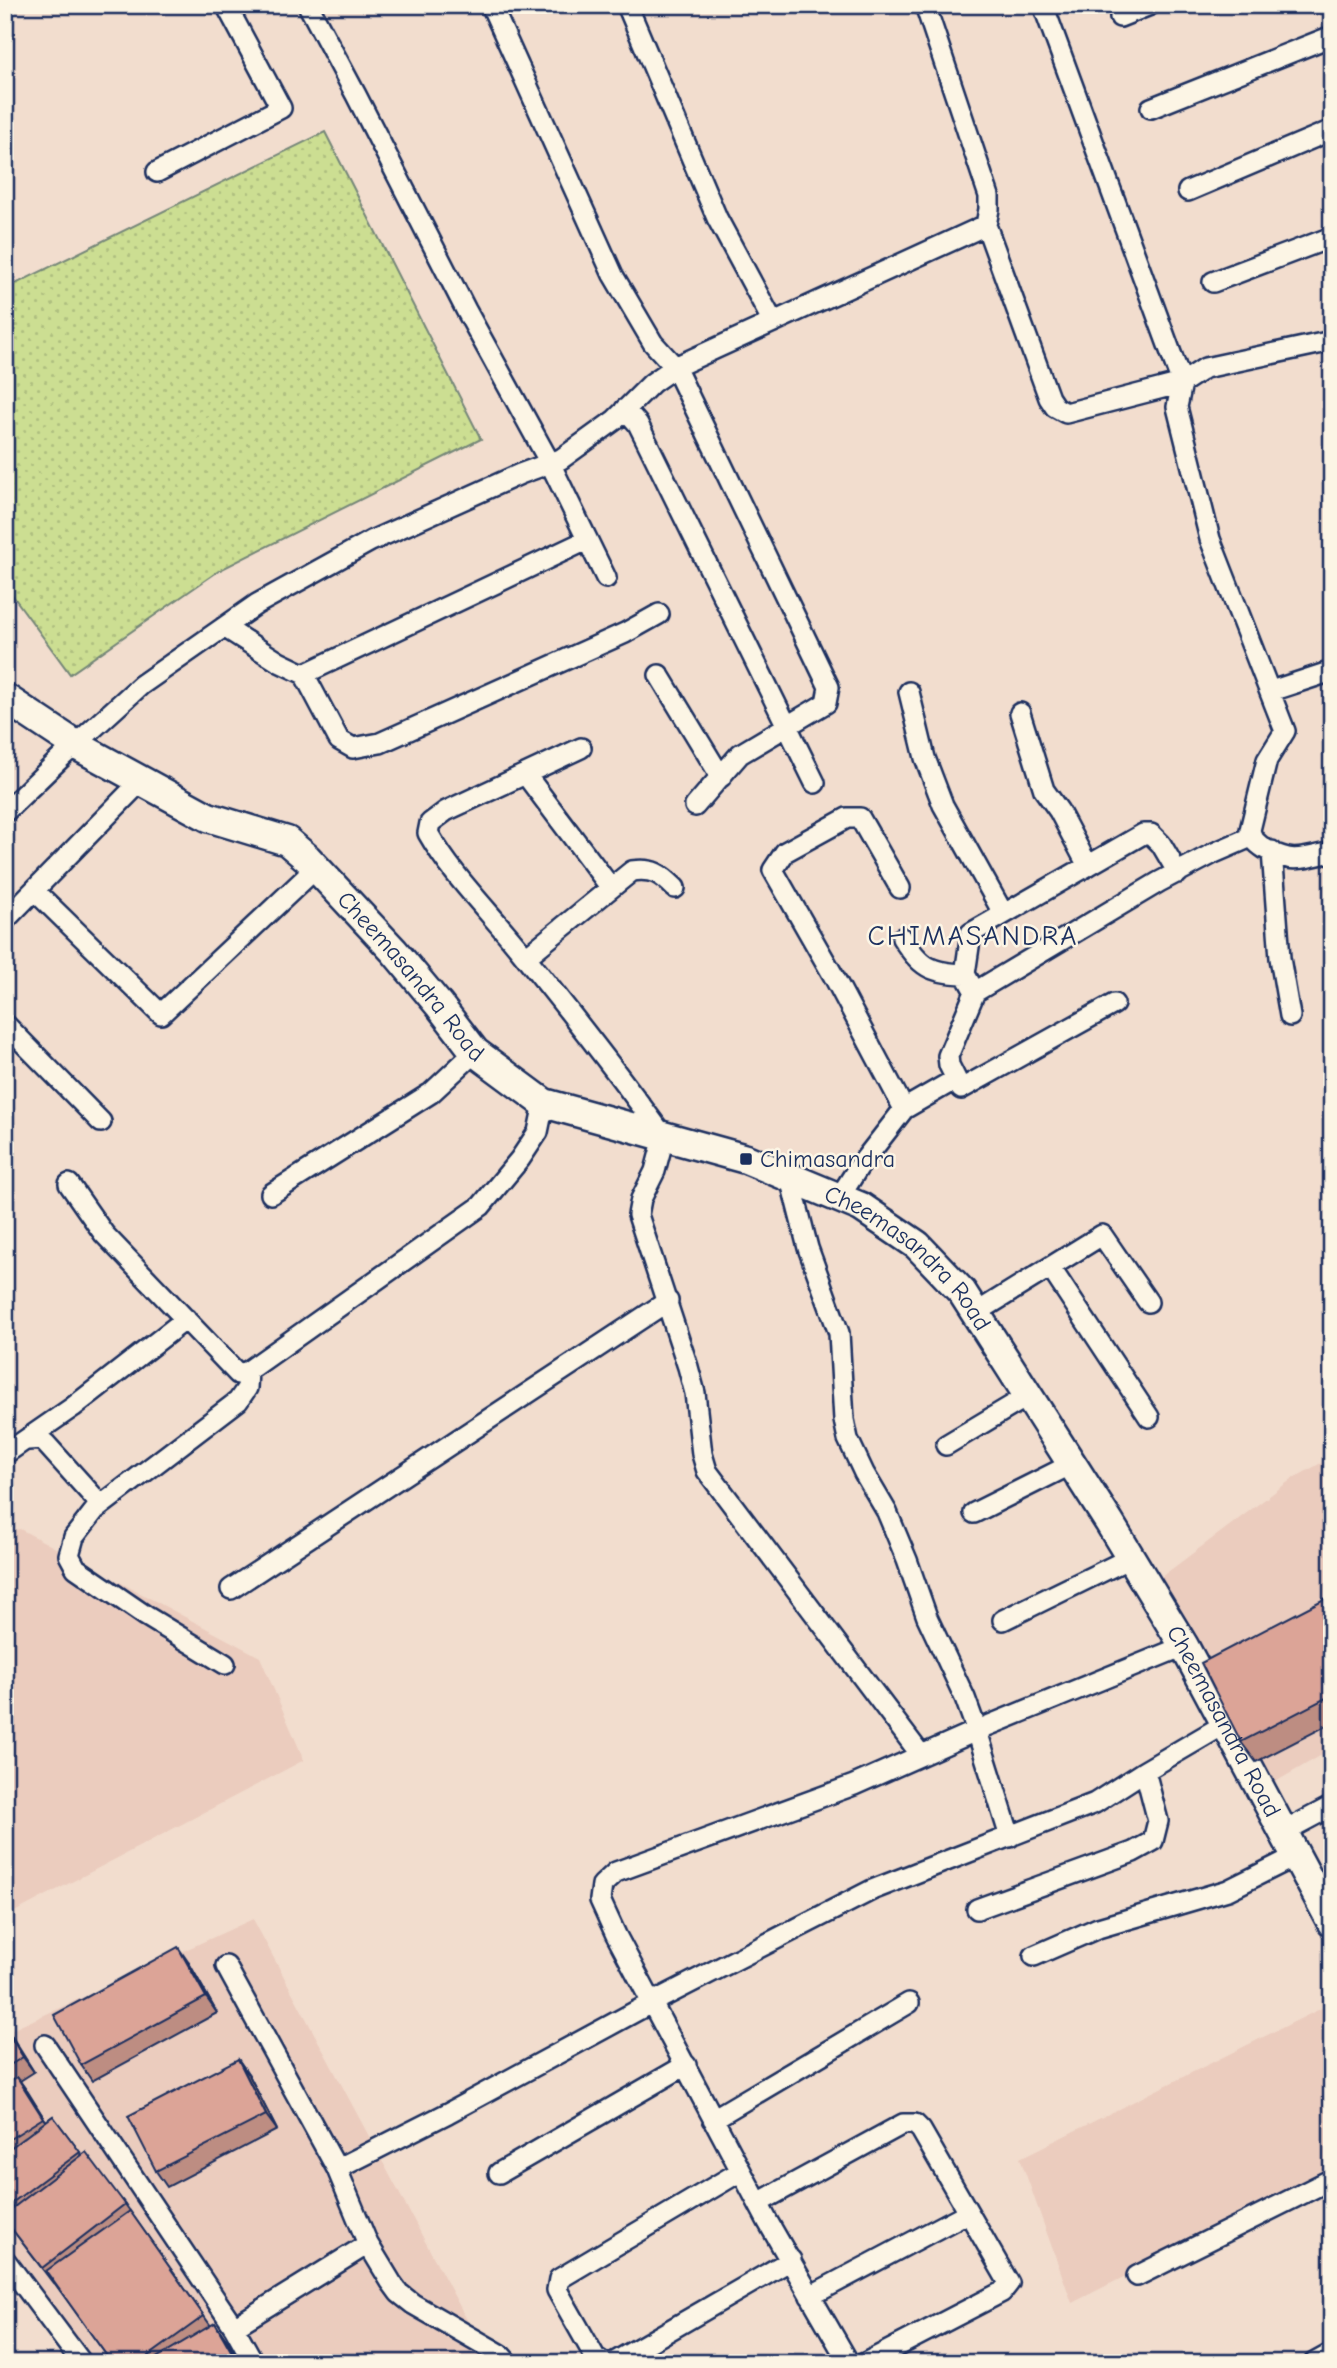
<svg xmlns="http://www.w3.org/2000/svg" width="1337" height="2368" viewBox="0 0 1337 2368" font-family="'Comic Neue',sans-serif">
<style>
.built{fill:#ebccbe}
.grass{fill:url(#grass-dots);stroke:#748678;stroke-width:2}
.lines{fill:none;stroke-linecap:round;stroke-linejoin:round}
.street-casing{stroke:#1b2f5e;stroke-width:24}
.secondary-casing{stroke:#1b2f5e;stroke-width:33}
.street{stroke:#fcf5e5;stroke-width:19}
.secondary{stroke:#fcf5e5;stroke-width:28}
.wall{fill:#bd8d82;stroke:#1b2f5e;stroke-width:2}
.shaded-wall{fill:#9a736a;stroke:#1b2f5e;stroke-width:2}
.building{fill:#dca497;stroke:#1b2f5e;stroke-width:2}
.poi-dot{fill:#1b2f5e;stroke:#fcf5e5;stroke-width:2.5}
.labels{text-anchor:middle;stroke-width:5;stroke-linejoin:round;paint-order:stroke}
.street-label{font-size:24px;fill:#1b2f5e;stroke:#fcf5e5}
.poi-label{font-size:24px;fill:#1b2f5e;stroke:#fcf5e5;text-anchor:start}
.quarter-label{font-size:28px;letter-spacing:2px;fill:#1b2f5e;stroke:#fcf5e5}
</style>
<defs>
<pattern id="grass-dots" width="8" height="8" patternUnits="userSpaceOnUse" patternTransform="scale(1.75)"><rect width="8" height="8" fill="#ccde92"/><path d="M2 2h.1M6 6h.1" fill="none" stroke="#afbf80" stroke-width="1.8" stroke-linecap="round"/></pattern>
</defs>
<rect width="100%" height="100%" fill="#f2ddce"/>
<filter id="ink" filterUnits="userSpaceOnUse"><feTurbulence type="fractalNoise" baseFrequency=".0143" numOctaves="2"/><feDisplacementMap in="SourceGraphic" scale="14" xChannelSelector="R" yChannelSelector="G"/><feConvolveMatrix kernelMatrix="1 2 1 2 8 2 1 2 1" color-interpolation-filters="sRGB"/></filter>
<g filter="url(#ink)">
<path class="built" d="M1332,1457V1749L1270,1785L1153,1583L1292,1479Z
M20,1529L260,1657L304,1760L5,1917V1532Z
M253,1919L490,2363H92L5,2241V2033Z
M1332,2003V2172L1072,2303L1020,2158Z"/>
<path class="grass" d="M325,132L481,439L220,570L70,674L5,585V289Z"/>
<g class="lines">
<g class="street-casing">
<path id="street" d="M308,5L356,95L466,310L550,463L606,578
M491,5L613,275L653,343L675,367L829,687L826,703L740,754L695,806
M627,5L717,218L773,322
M1120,17L1150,5
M1151,108L1332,36
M157,172L281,108L226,5
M1188,191L1332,130
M986,225L1049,398L1055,407L1066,413L1182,383L1043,5
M1213,282L1332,237
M1332,341L1205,368L1182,383L1177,407L1210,539L1285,731L1267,760L1250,830C1252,845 1274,855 1288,858C1300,861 1320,854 1332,852
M625,409L638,424L647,442L815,783
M224,627L279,662L304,674L339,740L353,748L380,743L625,633L659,614
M304,674L587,540
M659,675L721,777
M1271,691L1332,671
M909,692L925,758L943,805L1003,913
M1020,713L1044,790L1059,811L1088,866
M581,748L446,811L430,823L428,833C453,877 489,911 520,950C570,1012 618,1073 664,1137L655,1171L641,1199L638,1215L688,1367L695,1393L702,1454L707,1471L921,1755
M526,775L611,888
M5,812L63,756L141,685L257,604L371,541L520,474L561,459L615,420L652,383L675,367L986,225L989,209V196L925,5
M1272,851L1280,958L1290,1016
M900,888L860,818H847L785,852L773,870L833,975L904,1109
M35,891L161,1014L316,868
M5,920L141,781
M902,938C921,967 930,973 965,974
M526,957L632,871C653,868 661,874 675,888
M975,992L965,974L971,933L1143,834H1151L1161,844L1178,873
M1114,1004L961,1089L949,1065L948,1056L975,992L1159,882L1214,853L1251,837
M5,1024L101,1122
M790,1178L808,1248L839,1333L844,1420L848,1439L864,1473L887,1512L907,1560L927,1617L965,1698L977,1731L1010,1837
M69,1184L104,1234L238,1374L248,1371L481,1206L520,1159L538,1132L544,1103
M271,1194L431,1093L475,1052
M839,1198L858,1168L904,1109L956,1079
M1050,1267L1149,1417
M976,1313L1102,1235L1148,1302
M28,1440L40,1439L46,1444L101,1505
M946,1445L1028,1396
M5,1454L73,1407L186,1319
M974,1513L1072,1464
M231,1589L668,1301
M1003,1620L1130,1558
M225,1664L146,1616L76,1568L69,1555L74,1537L95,1510L238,1401L247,1388L248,1371
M1283,1832L1332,1806
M977,1909L1133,1852L1153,1841L1158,1821L1145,1771
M1034,1956L1098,1928L1228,1890L1296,1856
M226,1966L337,2169L368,2244L391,2282L399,2293L413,2304L500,2354L508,2363
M45,2045L234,2327L254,2363
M713,2119L909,2003
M337,2169L448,2113L653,2002L872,1890L1095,1803L1143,1772L1225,1724
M499,2173L686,2065
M758,2203L903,2124H915L921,2130L1009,2283L1002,2292L865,2363
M5,2260L82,2363
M1137,2276L1332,2179
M810,2296L967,2213
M234,2327L368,2244
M604,2363L595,2357L557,2290L559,2279L741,2171
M606,2363H613L791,2260
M849,2363L768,2222L616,1935L600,1900L602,1885L616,1872L854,1785L985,1727L1184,1646
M1314,2363L1332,2353"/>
</g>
<g class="secondary-casing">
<g id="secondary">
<path id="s1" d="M5,698L76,745L208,817L287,841L307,858L394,951L439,1005L475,1052L544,1103L746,1159L861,1207L917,1245L962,1292L1109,1522L1184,1646L1332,1923"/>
</g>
</g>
<use href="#street" class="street"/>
<use href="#secondary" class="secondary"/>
</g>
<path class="wall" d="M1332,1595V1723L1256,1762L1241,1742Z
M189,1963L217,2013L92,2081L81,2065Z
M5,2027L34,2072L20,2081L46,2121L53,2116L82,2155L125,2204L211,2326L226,2339L240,2363H112L54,2282L53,2283L11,2228L5,2232Z
M238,2059L249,2075L277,2130L167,2187L156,2171Z"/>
<path class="shaded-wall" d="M178,1947L189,1963L217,2013L206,1997Z
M5,2027L11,2035L34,2072L23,2057Z
M238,2059L249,2075L277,2130L266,2115Z
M17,2077L28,2092L54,2134L43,2118Z
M215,2323L226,2339L240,2363H238Z"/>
<path class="building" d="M1332,1595V1695L1241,1742L1201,1663Z
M178,1947L206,1997L81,2065L54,2015Z
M5,2028L23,2057L5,2068Z
M238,2059L266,2115L156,2171L128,2116Z
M17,2077L43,2118L5,2142V2084Z
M53,2116L80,2152L5,2208V2152Z
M86,2152L125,2204L42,2268L5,2220V2214Z
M130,2211L204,2316L139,2363H112L46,2271Z
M215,2323L238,2363H148Z"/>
</g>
<rect class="poi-dot" x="739" y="1152" width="14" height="14" rx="3.5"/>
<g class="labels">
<g class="street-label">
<text dy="8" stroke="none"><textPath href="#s1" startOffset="502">Cheemasandra Road</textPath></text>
<text dy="8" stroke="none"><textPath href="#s1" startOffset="1090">Cheemasandra Road</textPath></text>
<text dy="8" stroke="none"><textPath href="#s1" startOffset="1657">Cheemasandra Road</textPath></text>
</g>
<g class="poi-label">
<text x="760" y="1167">Chimasandra</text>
</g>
<g class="quarter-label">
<text x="973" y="945">CHIMASANDRA</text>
</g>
</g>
<rect width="1337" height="2368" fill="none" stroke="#fcf5e5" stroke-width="28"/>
<rect x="14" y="14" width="1309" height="2340" fill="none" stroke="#1b2f5e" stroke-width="2.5" filter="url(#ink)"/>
</svg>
